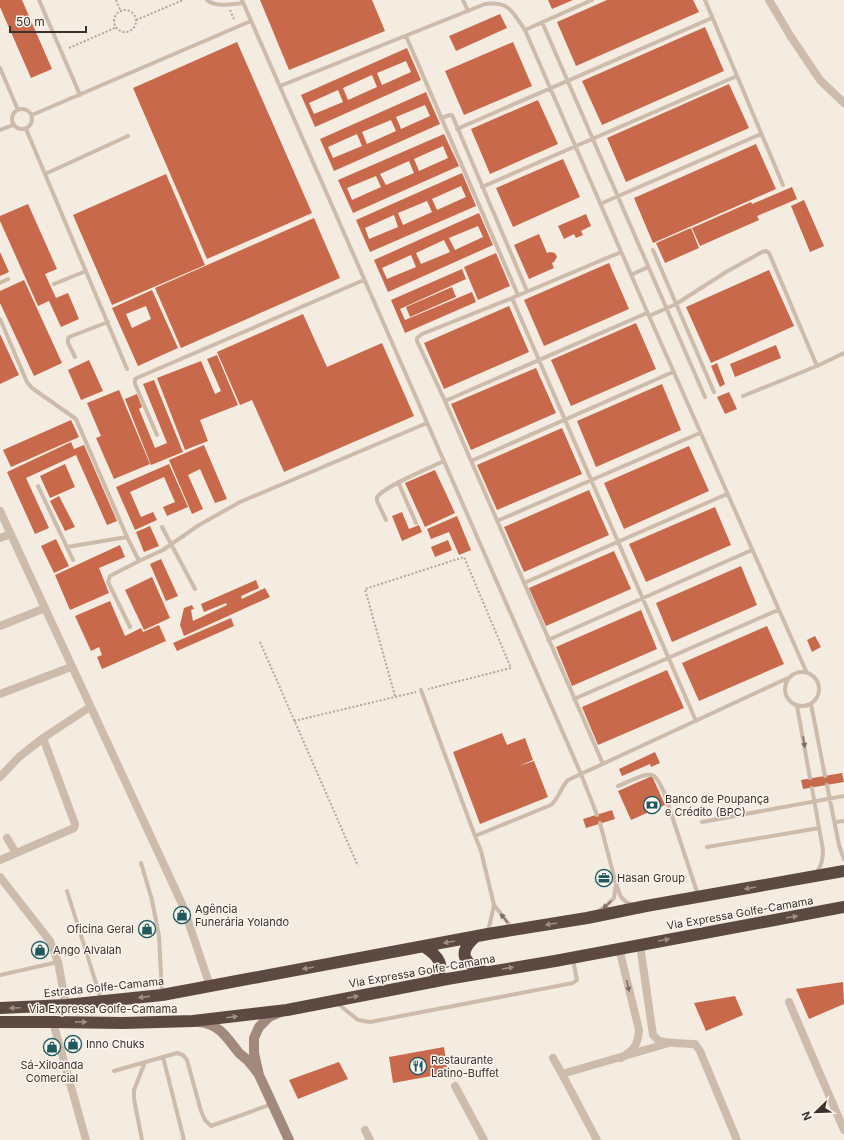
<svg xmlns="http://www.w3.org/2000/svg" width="844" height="1140" viewBox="0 0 844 1140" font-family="Inter,sans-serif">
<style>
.building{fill:#c8694b;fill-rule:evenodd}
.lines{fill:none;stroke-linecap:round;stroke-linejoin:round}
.path{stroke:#b9a596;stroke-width:2;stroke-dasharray:2 2;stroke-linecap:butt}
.lane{stroke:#cdbbac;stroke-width:4}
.street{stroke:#cdbbac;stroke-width:8}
.secondary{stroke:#a18a7d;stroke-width:10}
.highway{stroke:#5c4a42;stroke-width:12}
.oneway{fill:#7d6f65}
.oneway2{fill:#9c8e87}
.labels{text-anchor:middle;stroke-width:3;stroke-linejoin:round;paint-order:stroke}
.poi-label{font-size:11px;fill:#3b302b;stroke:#fbf5ee;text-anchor:start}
.street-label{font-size:11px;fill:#3b302b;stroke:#fbf5ee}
</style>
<rect width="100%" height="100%" fill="#f4ebe1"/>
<path class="building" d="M0,0H22L52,69L31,78L0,7Z
M260,0H372L385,31L289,70Z
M548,0H573L552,9Z
M607,0H693L699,12L576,66L557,22Z
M500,14L507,28L456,51L449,36Z
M705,27L724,71L602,125L582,81Z
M237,42L312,213L207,259L133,88Z
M513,42L532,86L464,115L445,71Z
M407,48L421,80L315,127L301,95ZM406,61L411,72L382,85L377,73ZM372,75L377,87L348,100L343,88ZM338,90L343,102L314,114L309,103Z
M729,84L749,128L626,182L607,138Z
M426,92L440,124L334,171L320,139ZM425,105L430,116L401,129L396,117ZM391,120L396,131L367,144L362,132ZM357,134L362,146L333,158L328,147Z
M538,100L558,144L490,174L471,129Z
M444,134L459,166L353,213L338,180ZM443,146L448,158L419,171L414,159ZM409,161L414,173L386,185L380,174ZM376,176L381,187L352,200L347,188Z
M756,144L776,189L653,243L634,198Z
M563,159L580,197L513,227L496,188Z
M462,173L476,206L370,252L356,220ZM461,186L466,197L437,210L432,199ZM427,201L432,212L403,225L398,213ZM394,215L398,227L369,239L365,228Z
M166,174L205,265L112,305L73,215Z
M792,187L797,199L757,216L759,220L700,246L692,228L751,202L752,204Z
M804,200L824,246L810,252L791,206Z
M28,204L57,269L45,274L56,298L68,293L79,319L61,327L49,301L38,306L0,221V216Z
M479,213L493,245L388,292L374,260ZM478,226L483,237L455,250L449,238ZM444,240L450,252L421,264L416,253ZM411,255L416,267L387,279L382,268Z
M586,214L591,226L581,231L583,235L576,238L574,234L564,239L558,226Z
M314,218L340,278L181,348L155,288Z
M691,228L699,248L665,263L656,243Z
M539,234L547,253L550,252L555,253L557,257L554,262L552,263L554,268L529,279L514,245Z
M0,252L9,272L0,276Z
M496,253L510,286L478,300L464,267Z
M609,263L629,309L544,346L524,300Z
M462,269L466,279L400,309L405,320L472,292L476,302L405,333L391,300Z
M769,270L794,326L711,363L686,307Z
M24,280L62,363L34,376L0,303V291Z
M452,287L456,297L410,317L406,307Z
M152,290L178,348L138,366L112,308ZM146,306L151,319L132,328L126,314Z
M509,306L529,352L444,389L424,343Z
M303,314L327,367L382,343L414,416L284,472L252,400L240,405L217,352Z
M636,323L656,369L571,406L551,360Z
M0,334L19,375L0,384Z
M776,345L781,358L735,377L730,364Z
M217,355L238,405L200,420L208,441L185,450L157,378L201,361L215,394L221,391L207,359Z
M89,360L103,391L81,400L68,370Z
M717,363L725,384L720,387L711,366Z
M536,368L556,413L471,450L451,404Z
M154,380L183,452L151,465L125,399L137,394L142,407L139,409L155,448L167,443L143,384Z
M662,384L681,430L596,467L577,421Z
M119,390L150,464L114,479L96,438L101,436L87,403Z
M729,392L737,409L725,414L717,397Z
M71,420L79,437L11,467L3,450Z
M562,428L582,474L497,510L477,465Z
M71,442L74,449L84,445L117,521L107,525L76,455L26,478L49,528L35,534L7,472Z
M204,445L227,499L215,503L200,469L188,475L203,509L192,514L169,460Z
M689,446L709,491L624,529L604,483Z
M65,464L75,487L50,498L40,476Z
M169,464L188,507L167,516L163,507L175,502L164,477L130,492L141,517L153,512L157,520L135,530L116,487Z
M435,470L455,513L425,527L405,483Z
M589,490L609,535L524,572L504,527Z
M59,496L75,527L65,531L50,501Z
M715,507L731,545L646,582L629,544Z
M402,512L409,529L419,525L422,532L402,541L392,516Z
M457,516L471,550L459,555L449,532L431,539L427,529Z
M150,526L159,546L144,552L136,532Z
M56,539L69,566L54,573L41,546Z
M448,540L452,550L435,557L431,547Z
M120,545L125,557L99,568L109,593L70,610L55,575Z
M614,551L631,589L546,626L529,588Z
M161,559L178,596L166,601L150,564Z
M741,566L757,605L672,642L656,603Z
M152,577L170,618L144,630L125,590Z
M256,580L259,588L241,596L242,599L265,588L270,597L184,636L180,625L184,608L192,605L194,609L191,610L193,621L227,605L226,603L204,612L201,604Z
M110,601L125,636L141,628L143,632L159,625L166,641L102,669L97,657L102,655L99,647L91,651L75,616Z
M641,610L657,649L572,686L556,647Z
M231,618L234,626L177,651L173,643Z
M767,626L784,664L699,701L682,663Z
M815,636L821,647L812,652L807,640Z
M667,670L684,708L598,745L582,707Z
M502,733L507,745L525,738L533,760L519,766L534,761L548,797L480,824L453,752Z
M655,752L660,763L651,767L650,764L622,776L619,769Z
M842,773L844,782L803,789L801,780Z
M652,776L665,805L631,820L618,791Z
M612,810L615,819L586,828L583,819Z
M843,982L844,1004L809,1019L796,989Z
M735,996L743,1015L706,1031L694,1003Z
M444,1047L448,1073L393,1083L389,1057Z
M339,1062L348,1079L298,1099L289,1080Z"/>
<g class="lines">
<path class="path" d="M116,0L121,12
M230,10L234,19
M114 21a11 11 0 1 1 22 0a11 11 0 1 1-22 0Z
M136,20L183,0
M69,48L117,27
M260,642L358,866
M395,696L365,589L464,557L511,668L428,689
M294,721L416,692"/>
<path class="lane" d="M39,0L80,95
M207,0C216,8 232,4 243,3
M242,0L581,774L597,815
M463,0L468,11
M705,0L783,185
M542,22L705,397
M525,30L592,0
M406,36L518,295
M0,68L18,110
M280,86L485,4C510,1 512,12 525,30L649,316L806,671
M12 119a10 10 0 1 1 20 0a10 10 0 1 1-20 0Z
M32,115L251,21
M441,118L450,115H452L527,291
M26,129L127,369
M457,129L712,18
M0,130L13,125
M45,174L128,136
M482,187L737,76
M600,204L761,134
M653,250L714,392
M631,275L648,267
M0,283L8,279
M54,284L86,271
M512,298L696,721
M649,316L676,304L726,272L762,252L766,251L769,253L817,366
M0,319L27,382L32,388L76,419L127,537
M75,357L68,343V339L69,337L108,322
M743,396L817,366L844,353
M445,401L647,313
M157,435L135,384V379L139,377L364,280
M471,461L673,372
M398,482L416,523
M38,486L73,560
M386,520L377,501V497C385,486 429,468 444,461
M497,521L700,433
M162,527L195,589
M67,547L127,537L139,561L163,550L199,525L240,502L427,423
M524,583L727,494
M130,627L108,582L110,576L139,561
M548,640L752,550
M785 689a17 17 0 1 1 34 0a17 17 0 1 1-34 0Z
M421,690L475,836L551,805C559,798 561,787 568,780L788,678
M574,699L778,610
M811,704L825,776
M797,706L810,778
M603,764L445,401L417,341V338L422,334L512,298L621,252
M827,785L839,845L842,854L844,859
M618,786C627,783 646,771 654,776C659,780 661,787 664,792L698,895
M812,788L823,850C823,859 822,865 817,872L816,873
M702,822L844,796
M835,822L844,821
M600,823L616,884L621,897L626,902L634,905
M475,836L481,851L494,905L512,928
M707,847L819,828
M141,863L152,900L159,936L162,994
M67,891L101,999
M599,911L606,906L614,898L616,884
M488,932L494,905
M0,975L58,962
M337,1003L358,1020L370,1022L573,983L577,980L573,960
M163,1057L184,1140
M114,1071L177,1053L183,1055L187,1060L201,1111L205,1120L211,1126L272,1104
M142,1140L134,1099V1090L145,1062"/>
<path class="street" d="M769,0L791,37L820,80L844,103
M0,511L183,906L210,986
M0,538L11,534
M0,626L45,608
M0,694L71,667
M43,738L90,707
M0,777L19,757L43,738L75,824L74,828L0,860
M7,838L16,853
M0,877L50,941L58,962L66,1005
M640,945L653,1035C654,1036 658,1040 658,1040C665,1044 686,1043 695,1044L700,1051L737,1140
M619,948L639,1030C638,1045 634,1050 621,1058
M789,1002L844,1130
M53,1022L86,1140
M553,1058L562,1074L597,1140
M562,1074L669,1043
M455,1086L484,1140
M365,1130L370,1140"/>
<path class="secondary" d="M281,1012L269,1017L259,1027L254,1038V1053L259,1075L289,1140
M198,1022C219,1023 227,1038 239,1053C242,1056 246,1058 249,1062C252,1065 254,1068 257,1072"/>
<path class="highway" d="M475,937C456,954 465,964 485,972
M423,946C439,956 447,966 433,982
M0,1008L66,1005L162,995L488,934L587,918L646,906L844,871
M0,1022H53L123,1023L193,1021L287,1010L447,979L555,961L844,907"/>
</g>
<defs><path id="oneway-solid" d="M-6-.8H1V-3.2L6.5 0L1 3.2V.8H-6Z"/></defs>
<g class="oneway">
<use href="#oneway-solid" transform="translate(804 742) rotate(80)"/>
<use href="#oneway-solid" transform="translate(607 905) rotate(137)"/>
<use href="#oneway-solid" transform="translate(504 918) rotate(-128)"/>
<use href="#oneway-solid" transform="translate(628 986) rotate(77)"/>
</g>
<g class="oneway2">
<use href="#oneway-solid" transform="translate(750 888) rotate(170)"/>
<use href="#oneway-solid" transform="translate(792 917) rotate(-10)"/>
<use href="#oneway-solid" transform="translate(551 924) rotate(170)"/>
<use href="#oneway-solid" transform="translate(664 940) rotate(-10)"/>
<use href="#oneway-solid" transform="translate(449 942) rotate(170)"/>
<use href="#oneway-solid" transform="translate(308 968) rotate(170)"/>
<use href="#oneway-solid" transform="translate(508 968) rotate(-9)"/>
<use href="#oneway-solid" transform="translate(144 997) rotate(174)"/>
<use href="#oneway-solid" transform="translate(353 997) rotate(-11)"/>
<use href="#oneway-solid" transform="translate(15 1008) rotate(177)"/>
<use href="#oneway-solid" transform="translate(232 1017) rotate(-7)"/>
<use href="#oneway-solid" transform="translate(81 1022) rotate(1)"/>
</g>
<defs>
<g id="bank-ring" transform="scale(0.9)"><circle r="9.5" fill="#fbf5ee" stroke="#1f5a5e" stroke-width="1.5"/><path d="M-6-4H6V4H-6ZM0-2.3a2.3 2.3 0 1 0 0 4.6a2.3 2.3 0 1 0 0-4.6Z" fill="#1f5a5e"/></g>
<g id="office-ring" transform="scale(0.9)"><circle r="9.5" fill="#fbf5ee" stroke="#1f5a5e" stroke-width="1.5"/><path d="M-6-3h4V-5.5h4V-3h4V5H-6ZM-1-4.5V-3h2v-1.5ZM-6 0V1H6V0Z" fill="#1f5a5e"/></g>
<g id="shop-ring" transform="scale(0.9)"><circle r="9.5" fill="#fbf5ee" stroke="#1f5a5e" stroke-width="1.5"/><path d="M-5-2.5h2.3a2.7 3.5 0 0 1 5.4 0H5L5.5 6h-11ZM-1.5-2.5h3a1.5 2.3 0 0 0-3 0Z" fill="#1f5a5e"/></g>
<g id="restaurant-ring" transform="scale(0.9)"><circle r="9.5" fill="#fbf5ee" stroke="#1f5a5e" stroke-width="1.5"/><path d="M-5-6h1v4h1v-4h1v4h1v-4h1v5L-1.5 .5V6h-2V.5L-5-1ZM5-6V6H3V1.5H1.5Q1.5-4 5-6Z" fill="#1f5a5e"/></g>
</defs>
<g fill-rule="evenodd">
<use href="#bank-ring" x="652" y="805"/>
<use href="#office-ring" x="604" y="878"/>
<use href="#shop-ring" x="182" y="915"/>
<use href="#shop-ring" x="147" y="929"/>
<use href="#shop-ring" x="40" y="950"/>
<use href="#shop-ring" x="73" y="1044"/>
<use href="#shop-ring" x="52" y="1047"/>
<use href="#restaurant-ring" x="418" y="1066"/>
</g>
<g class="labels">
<g class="poi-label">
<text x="665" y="803">Banco de Poupança<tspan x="665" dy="13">e Crédito (BPC)</tspan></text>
<text x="617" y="882">Hasan Group</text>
<text x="195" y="913">Agência<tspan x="195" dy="13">Funerária Yolando</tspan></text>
<text x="134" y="933" text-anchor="end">Oficina Geral</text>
<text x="53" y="954">Ango Alvalah</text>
<text x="86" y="1048">Inno Chuks</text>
<text x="431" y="1064">Restaurante<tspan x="431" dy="13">Latino-Buffet</tspan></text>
<text x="52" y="1069" text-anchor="middle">Sá-Xiloanda<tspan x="52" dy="13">Comercial</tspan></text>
</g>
<g class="street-label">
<text transform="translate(740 913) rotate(-10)" y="4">Via Expressa Golfe-Camama</text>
<text transform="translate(422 971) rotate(-10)" y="4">Via Expressa Golfe-Camama</text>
<text transform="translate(104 987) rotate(-6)" y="4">Estrada Golfe-Camama</text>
<text x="103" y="1013">Via Expressa Golfe-Camama</text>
</g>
</g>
<g transform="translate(816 1112) rotate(247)" stroke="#fbf5ee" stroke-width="3" paint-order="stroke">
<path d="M0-3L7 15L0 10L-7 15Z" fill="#3b302b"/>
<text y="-6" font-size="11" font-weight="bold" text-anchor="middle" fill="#3b302b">N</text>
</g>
<path d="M10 26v6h76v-6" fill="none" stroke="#3b302b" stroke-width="2"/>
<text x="16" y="26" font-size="12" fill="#3b302b" stroke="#fbf5ee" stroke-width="3" paint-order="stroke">50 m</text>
</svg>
